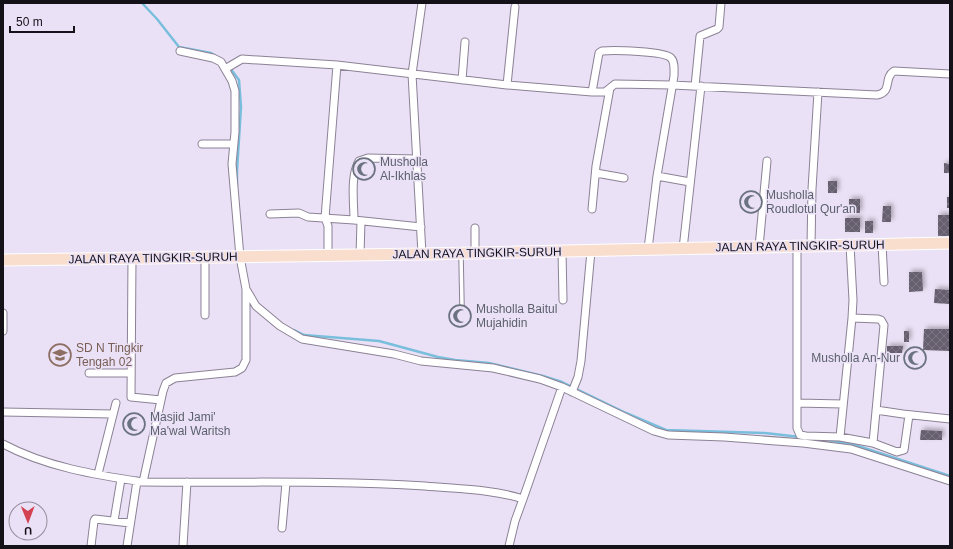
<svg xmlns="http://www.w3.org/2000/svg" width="953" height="549" viewBox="0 0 953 549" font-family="Arial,sans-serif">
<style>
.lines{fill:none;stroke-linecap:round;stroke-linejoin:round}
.stream{stroke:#79bedc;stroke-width:2.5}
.building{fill:url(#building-cross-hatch);filter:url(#shadow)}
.lane-casing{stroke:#8b8295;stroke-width:5.5}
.street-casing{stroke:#8b8295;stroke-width:9}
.primary-casing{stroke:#fff;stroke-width:13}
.lane{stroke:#fff;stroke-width:3.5}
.street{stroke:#fff;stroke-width:7}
.primary{stroke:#f9ddcd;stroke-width:11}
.labels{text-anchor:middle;stroke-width:3;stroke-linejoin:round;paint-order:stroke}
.worship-label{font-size:12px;fill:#5b616d;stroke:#ebe1f6;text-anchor:start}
.street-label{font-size:12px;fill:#151118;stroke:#ebe1f6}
.education-label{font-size:12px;fill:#785e54;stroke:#ebe1f6;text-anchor:start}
</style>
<defs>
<pattern id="building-cross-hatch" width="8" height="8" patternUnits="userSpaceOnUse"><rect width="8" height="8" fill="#665e6f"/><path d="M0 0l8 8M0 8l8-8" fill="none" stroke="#7b7482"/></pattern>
<filter id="shadow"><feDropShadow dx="2.5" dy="-2.5" stdDeviation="2" flood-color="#0004"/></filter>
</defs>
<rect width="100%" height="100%" fill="#ebe1f6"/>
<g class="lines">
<path class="stream" d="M142,3L157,19L179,47L211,53L216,56
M230,68L239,80L241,107L237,171V186
M294,330L304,335L379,341L438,357L455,360L489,363L543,376L562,382L626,413L666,430L765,433L800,437
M827,440L855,445L950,476"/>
</g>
<path class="building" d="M944,163L950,164V173H944Z
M828,181H837V193H828Z
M947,197H950V208H947Z
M849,199H860V213H849Z
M883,206H891V222H882Z
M938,215H950V236H938Z
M845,218H860V232H845Z
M865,221H873V233H865Z
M909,272H922L923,291L909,292Z
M935,289L950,290V304L934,303Z
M924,329H950V351L923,350Z
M904,331H909V342H904Z
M887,346H903L902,353H887Z
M921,430L942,431V440H920Z"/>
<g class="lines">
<g class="lane-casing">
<path id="lane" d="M461,255L462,307"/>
</g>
<g class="street-casing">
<path id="street" d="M422,3L412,74L422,254
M225,69L242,59L337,65L507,85L592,92H605L615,84L672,85L877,95C893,92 883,78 894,71L950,74
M462,80L465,42
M507,85L515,7
M695,86L700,36L717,29L719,27L721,3
M592,92L599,53L602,51C613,50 665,51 671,58C675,62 674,70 674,76L657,176L648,249
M202,144H233
M416,159L368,158L359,161C350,176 354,203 354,220L421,227
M596,173L624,178
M657,176L690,182
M592,209L596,166L610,88
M270,214L299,213L308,217L354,220
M882,244L884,282
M797,246V428L800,435L806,436L840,437L873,443L884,325L881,320L878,319L852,318L853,300L850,245
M811,246L812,189L818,92
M759,247L767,161
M683,249L701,86
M562,251L563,300
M475,253V228
M360,255L361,221
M328,256V226L325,218L337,65
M132,258L131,397L161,400
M205,258V315
M246,289L256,306L280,326L302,339L394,354L421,361L493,368L540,379L562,387L654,431L668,435L724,437L803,443L851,449L950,481
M3,313V331
M89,373H131
M572,392L578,377L581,361L591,251
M797,403L843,404
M876,410L903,414L950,419
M3,412L113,414
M840,437L852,318
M873,443L897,452L904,450L909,415
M3,444C46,467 96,475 143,482C237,483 331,480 425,486C457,489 492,489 523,499L515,521L509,546
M98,474L116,403
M143,482L163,391L166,383L175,378L235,372L242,368L246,360V289L240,257L232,164L235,132V91L232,81L221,62L213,58L180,51
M523,499L562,387
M114,521L121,479
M282,528L286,483
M91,546L94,521L95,519L130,523
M127,546L137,481
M183,546L187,482"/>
</g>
<g class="primary-casing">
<path id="primary" d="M3,260L422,254L950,243"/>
</g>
<use href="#lane" class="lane"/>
<use href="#street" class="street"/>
<use href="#primary" class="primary"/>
</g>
<defs>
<g id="mosque-ring" transform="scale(1.15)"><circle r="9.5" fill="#ebe1f6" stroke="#6b7280" stroke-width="1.5"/><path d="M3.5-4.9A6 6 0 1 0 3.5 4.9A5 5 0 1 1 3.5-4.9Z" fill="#6b7280"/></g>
<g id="school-ring" transform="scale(1.15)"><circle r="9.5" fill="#ebe1f6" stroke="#8d6e63" stroke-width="1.5"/><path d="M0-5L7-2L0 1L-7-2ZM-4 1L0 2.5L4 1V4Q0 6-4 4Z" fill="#8d6e63"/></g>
</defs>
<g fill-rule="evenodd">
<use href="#mosque-ring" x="364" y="169"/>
<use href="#mosque-ring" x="751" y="202"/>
<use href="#mosque-ring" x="460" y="316"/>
<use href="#school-ring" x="60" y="355"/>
<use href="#mosque-ring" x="915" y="358"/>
<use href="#mosque-ring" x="134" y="424"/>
</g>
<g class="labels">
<g class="worship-label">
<text x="380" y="166">Musholla<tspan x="380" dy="14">Al-Ikhlas</tspan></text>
<text x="766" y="199">Musholla<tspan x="766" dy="14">Roudlotul Qur'an</tspan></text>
<text x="476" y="313">Musholla Baitul<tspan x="476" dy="14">Mujahidin</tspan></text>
<text x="900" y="362" text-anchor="end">Musholla An-Nur</text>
<text x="150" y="421">Masjid Jami'<tspan x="150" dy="14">Ma'wal Waritsh</tspan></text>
</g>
<g class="street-label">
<text transform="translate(800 246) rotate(-1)" y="4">JALAN RAYA TINGKIR-SURUH</text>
<text transform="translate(477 253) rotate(-1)" y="4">JALAN RAYA TINGKIR-SURUH</text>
<text transform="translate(153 258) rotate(-1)" y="4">JALAN RAYA TINGKIR-SURUH</text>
</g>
<g class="education-label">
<text x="76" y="352">SD N Tingkir<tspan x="76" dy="14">Tengah 02</tspan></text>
</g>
</g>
<rect width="953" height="549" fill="none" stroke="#151118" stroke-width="8"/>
<g transform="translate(28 521) rotate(179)"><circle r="19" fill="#ebe1f6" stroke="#958e9d"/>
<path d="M0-3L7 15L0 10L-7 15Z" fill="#d24250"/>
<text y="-6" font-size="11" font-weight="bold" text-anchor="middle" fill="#151118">U</text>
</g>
<path d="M10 26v6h64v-6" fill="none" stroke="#151118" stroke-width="2"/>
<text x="16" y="26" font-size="12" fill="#151118" stroke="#ebe1f6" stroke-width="3" paint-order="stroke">50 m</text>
</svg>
